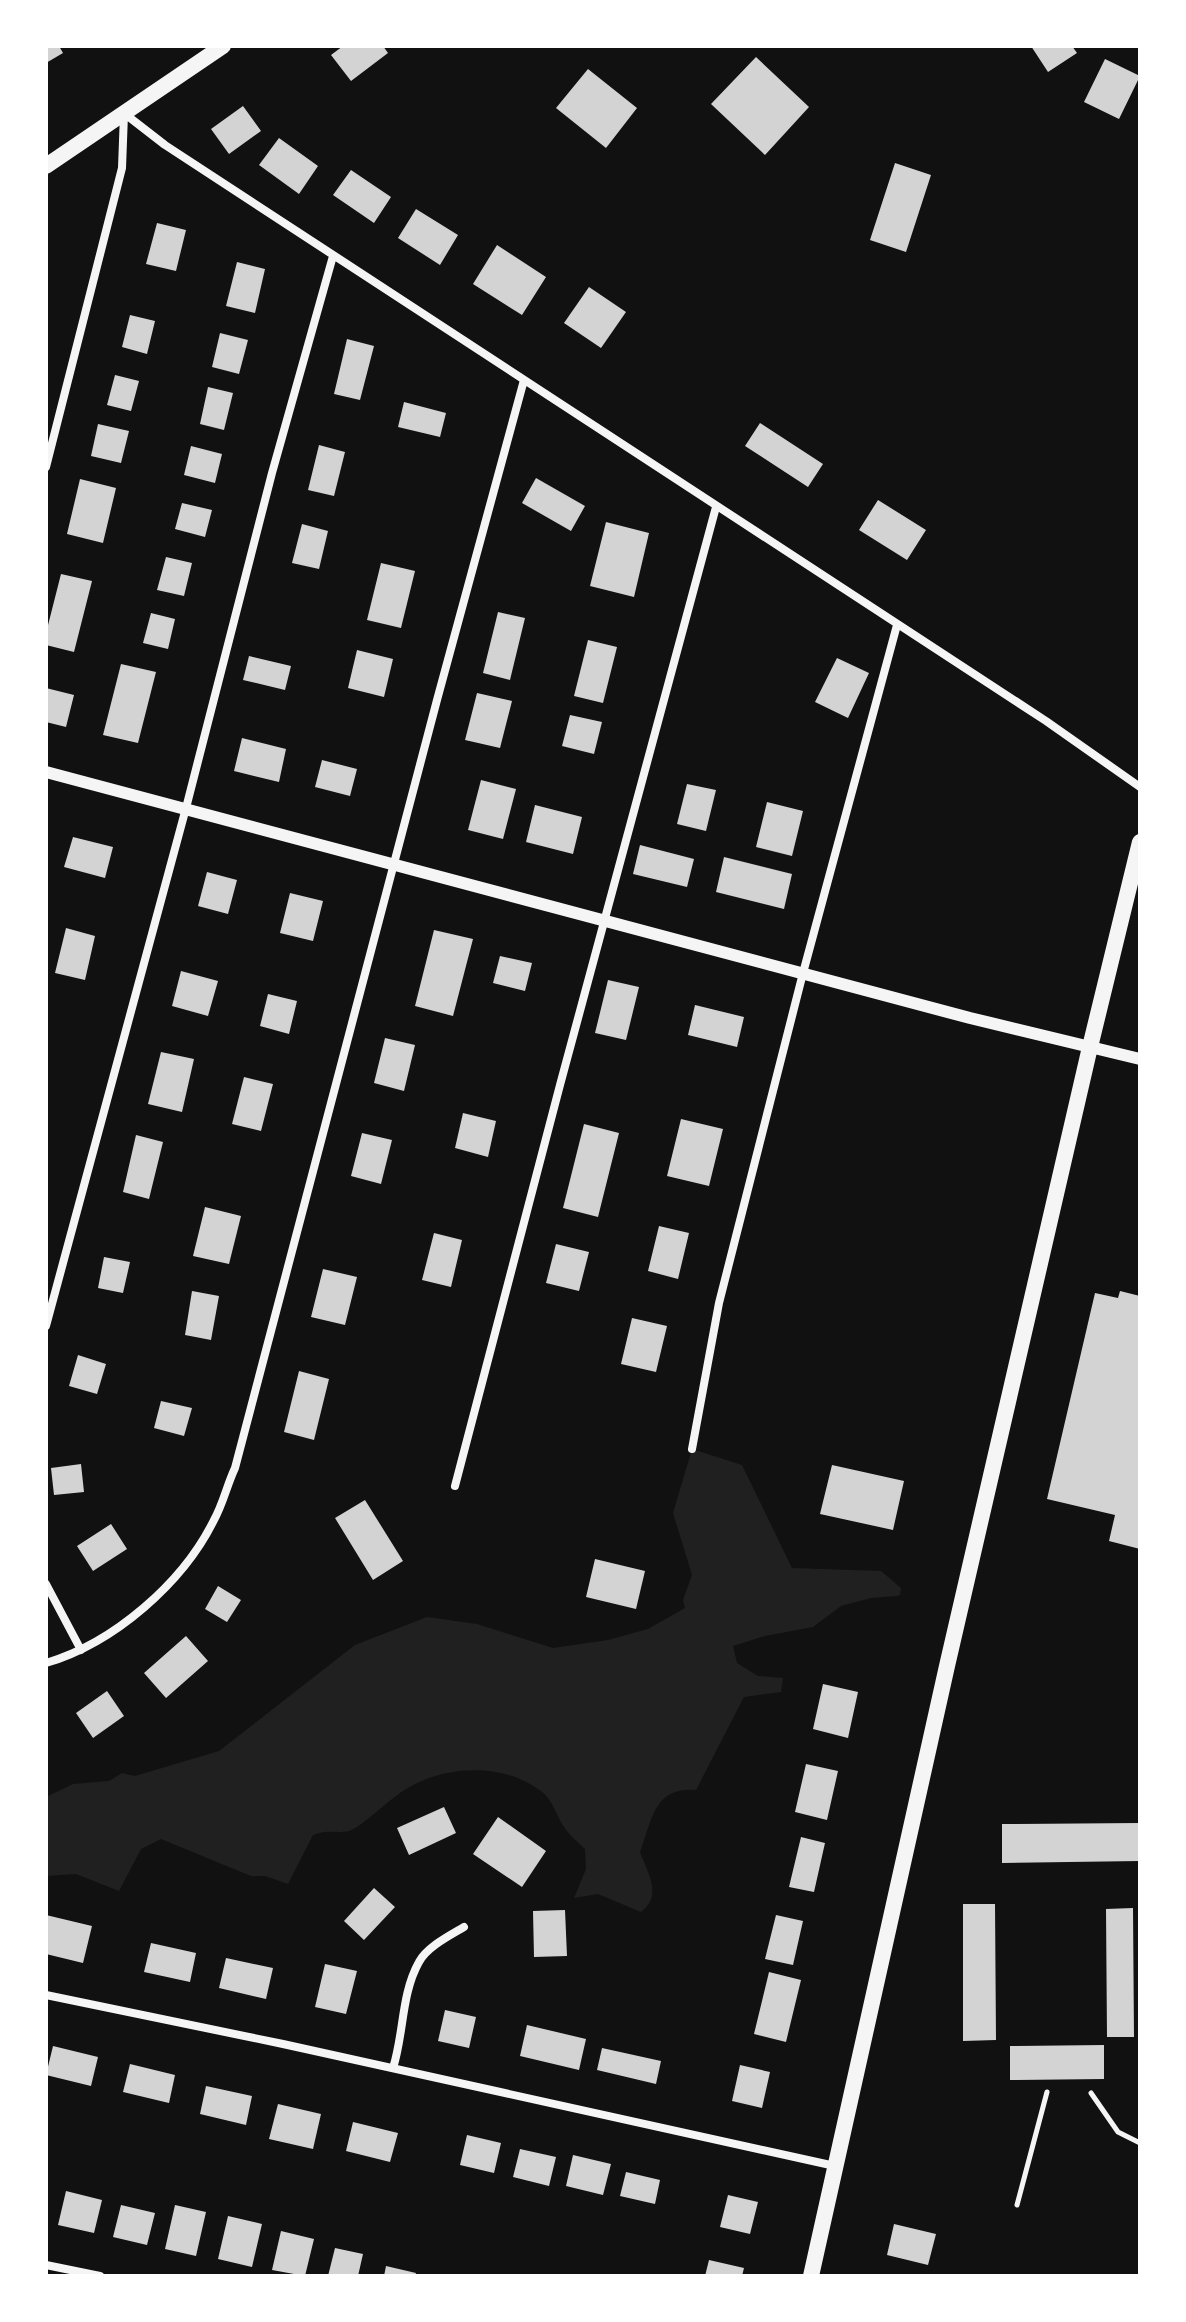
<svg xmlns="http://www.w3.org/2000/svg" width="1186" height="2322" viewBox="0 0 1186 2322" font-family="'Fira Sans',sans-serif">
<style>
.green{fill:#202020}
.building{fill:#d3d3d3}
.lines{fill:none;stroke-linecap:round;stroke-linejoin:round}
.service{stroke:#f5f5f5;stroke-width:5}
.minor{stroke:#f5f5f5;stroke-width:8}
.tertiary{stroke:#f5f5f5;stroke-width:12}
.primary{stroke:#f5f5f5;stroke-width:16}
</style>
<rect width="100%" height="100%" fill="#111"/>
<path class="green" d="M692,1449L742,1465L792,1568L881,1571L901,1588L900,1595L897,1596L871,1598L841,1606L813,1627L765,1636L733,1646L737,1663L758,1676L783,1678L781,1692L744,1697L696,1790C654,1786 652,1820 640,1852C648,1874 663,1895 641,1912L598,1894L574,1898L586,1869L585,1849C578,1842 569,1835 564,1827C556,1815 553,1800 541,1791C503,1762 442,1765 403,1791C391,1798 359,1829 349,1831C335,1834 331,1829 313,1835L288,1884L265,1876H251L161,1839L141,1849L119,1891L76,1874L46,1876V1797L73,1784L109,1781L122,1773L135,1776L219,1751L355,1645L427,1617L477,1624L553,1648L608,1640L648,1629L685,1608L683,1600L692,1575L673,1513Z"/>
<path class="building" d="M46,46H59L63,53L46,63Z
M343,46H383L388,53L351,81L331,55Z
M1031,46H1072L1077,53L1048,72Z
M756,57L809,107L765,155L711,104Z
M1105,59L1140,76L1119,119L1084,102Z
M588,69L637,108L606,148L556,108Z
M243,106L261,131L229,154L211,129Z
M279,138L318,166L299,194L259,165Z
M895,163L931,175L906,252L870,240Z
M351,170L391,197L374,223L333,195Z
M416,209L458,235L440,265L398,238Z
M157,223L186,230L176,271L146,264Z
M497,245L546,277L522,315L473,284Z
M237,262L265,269L255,313L226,306Z
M589,287L626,312L601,348L564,323Z
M130,315L155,321L147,354L122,347Z
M220,333L248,340L239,374L212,367Z
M347,339L374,346L360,400L334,394Z
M115,375L139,381L131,411L107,405Z
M208,387L233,393L224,430L200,424Z
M404,402L446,413L440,437L398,427Z
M760,423L823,464L808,487L745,446Z
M98,424L129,431L121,463L91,456Z
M319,445L345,452L334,496L308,490Z
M191,446L222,454L215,483L184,475Z
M536,478L585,506L571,531L522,503Z
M80,479L116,488L103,543L67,534Z
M878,500L926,530L907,560L859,530Z
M182,503L212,510L205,537L175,529Z
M606,522L649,533L634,597L590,586Z
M302,524L328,531L319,569L292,563Z
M166,557L192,563L184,596L157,590Z
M381,563L415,571L401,628L367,620Z
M61,574L92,581L74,652L46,645V633Z
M498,612L525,618L510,680L483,673Z
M151,613L175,619L168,649L143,643Z
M588,640L617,647L603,703L574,696Z
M357,650L393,659L384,697L348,688Z
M249,656L291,666L285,690L243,680Z
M837,658L869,673L848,718L815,702Z
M121,664L156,672L138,743L103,735Z
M46,688L74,695L66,727L46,722Z
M477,693L512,701L500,748L465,740Z
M570,715L602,722L594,754L562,746Z
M242,738L286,749L279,782L234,771Z
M322,760L357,769L350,796L315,787Z
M481,780L516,789L503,839L468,830Z
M687,784L716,790L706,831L677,824Z
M767,802L803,811L792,856L756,847Z
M535,805L582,817L573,854L526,842Z
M73,837L113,847L105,878L64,867Z
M640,845L694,859L687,887L633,874Z
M724,857L792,874L784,909L716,892Z
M207,872L237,880L228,914L198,906Z
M290,893L323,901L313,941L280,933Z
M66,928L95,936L85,980L55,973Z
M434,930L473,939L453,1016L415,1006Z
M500,956L532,963L525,991L493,983Z
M181,971L218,981L208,1016L172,1006Z
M608,980L639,987L626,1040L595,1033Z
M268,994L297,1001L289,1034L260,1026Z
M695,1005L744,1017L737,1047L688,1035Z
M385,1038L415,1045L404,1091L374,1083Z
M161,1052L194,1059L182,1112L148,1104Z
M244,1077L273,1084L261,1131L232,1124Z
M463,1113L496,1121L488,1157L455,1148Z
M681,1119L723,1129L709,1186L667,1176Z
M584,1124L619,1133L598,1217L563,1208Z
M362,1133L392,1140L381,1184L351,1176Z
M136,1135L163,1142L149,1199L123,1192Z
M205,1207L241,1216L229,1264L193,1256Z
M659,1226L689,1233L678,1279L648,1271Z
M434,1233L462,1240L451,1287L422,1280Z
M556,1244L589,1252L579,1291L546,1283Z
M104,1257L130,1262L123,1293L98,1288Z
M323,1269L357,1277L345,1325L311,1317Z
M192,1291L219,1296L211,1340L185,1335Z
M1120,1291L1140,1296V1549L1109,1541L1115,1515L1047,1499L1095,1293L1118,1298Z
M632,1318L667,1326L656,1372L621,1364Z
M78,1355L106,1364L97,1394L69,1386Z
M299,1371L329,1379L314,1440L284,1432Z
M161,1401L192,1408L184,1436L154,1428Z
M81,1464L84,1492L54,1495L51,1468Z
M832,1465L904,1481L893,1530L820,1514Z
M365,1500L403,1561L373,1580L335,1518Z
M111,1524L127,1549L93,1571L77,1546Z
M595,1559L645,1571L636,1609L586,1597Z
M218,1586L241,1600L227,1622L205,1609Z
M186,1636L208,1661L166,1698L144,1673Z
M823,1684L858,1692L848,1738L813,1729Z
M107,1691L124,1716L93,1738L76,1713Z
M806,1764L838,1771L827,1820L795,1812Z
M444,1807L456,1833L409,1855L397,1828Z
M498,1817L546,1851L522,1887L473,1854Z
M1140,1823V1861L1002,1863V1824Z
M801,1837L825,1843L814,1892L789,1887Z
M374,1888L395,1907L364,1940L344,1921Z
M963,1904H995L996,2040L963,2041Z
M1133,1908L1134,2037H1107L1106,1909Z
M565,1910L567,1956L534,1957L533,1911Z
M46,1915L92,1926L83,1963L46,1954Z
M776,1915L803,1921L793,1965L765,1959Z
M151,1943L196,1953L190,1982L144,1972Z
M226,1958L273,1968L266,1999L219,1988Z
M325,1964L357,1971L346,2014L315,2007Z
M769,1972L801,1980L786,2042L754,2034Z
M445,2010L476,2017L469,2048L438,2041Z
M527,2025L586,2039L579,2070L520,2056Z
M1104,2045V2079L1010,2080V2046Z
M53,2046L98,2057L91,2086L46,2075Z
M602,2048L661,2061L656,2084L597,2070Z
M130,2064L175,2075L169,2103L123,2092Z
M740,2065L770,2072L762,2108L732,2101Z
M206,2086L252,2096L246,2125L200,2114Z
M278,2104L321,2114L313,2149L269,2139Z
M353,2122L398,2133L390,2162L346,2151Z
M467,2135L501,2143L494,2173L460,2165Z
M520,2149L556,2157L549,2186L513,2177Z
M573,2155L611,2164L603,2195L566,2186Z
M626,2172L660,2180L655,2204L620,2196Z
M66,2191L102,2200L94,2233L58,2225Z
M728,2195L758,2202L750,2234L720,2227Z
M121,2205L155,2213L147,2245L113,2237Z
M175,2205L206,2212L196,2256L165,2249Z
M228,2216L262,2224L252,2267L218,2259Z
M894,2224L936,2234L928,2265L887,2255Z
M281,2231L314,2239L305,2276L272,2270Z
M335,2248L363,2254L358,2276H328Z
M709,2260L744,2268L742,2276H705Z
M386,2266L416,2273L415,2276H384Z"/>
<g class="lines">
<path class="service" d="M1091,2093L1118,2132L1140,2143
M1017,2205L1047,2092"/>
<path class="minor" d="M125,114L165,145L1046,721L1140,787
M46,467L122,168L124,114
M46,1326L186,808L272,473L333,256
M692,1449L719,1303L803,973L897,625
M455,1486L560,1085L716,507
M46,1584L81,1650
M46,1663C114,1643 183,1583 214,1520C223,1504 227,1485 235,1468L437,700L524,380
M46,1995L283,2044L835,2166
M393,2068C404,2034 401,1994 419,1962C427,1947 449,1936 464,1927
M46,2265L100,2276"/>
<path class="tertiary" d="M46,772L970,1018L1140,1059"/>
<path class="primary" d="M46,166L223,46
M811,2276L947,1666L1090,1047L1140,842"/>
</g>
<rect width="1186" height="2322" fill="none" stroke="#ffffff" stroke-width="96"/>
</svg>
